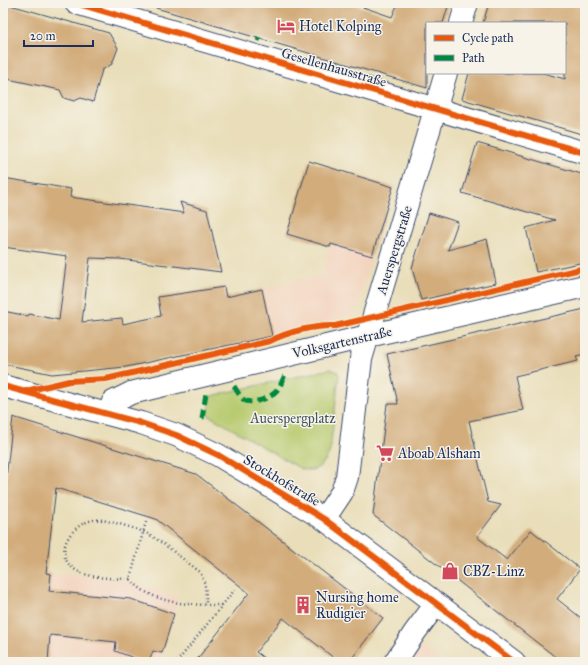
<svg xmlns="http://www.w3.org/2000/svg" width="588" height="665" viewBox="0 0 588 665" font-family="'IM FELL Great Primer',serif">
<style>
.built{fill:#f3d4bf}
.green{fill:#b5c96c;stroke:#687c65}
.building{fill:#d2ac7a}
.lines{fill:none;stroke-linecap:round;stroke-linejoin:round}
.minor-casing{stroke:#3a496c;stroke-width:24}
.path{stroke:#3a496c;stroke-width:2.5;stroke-dasharray:1 3;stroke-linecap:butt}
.minor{stroke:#fff;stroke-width:22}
.quiet{stroke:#00873e;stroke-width:5;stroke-dasharray:10 5;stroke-linecap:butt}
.cycleway-casing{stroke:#f7f3e8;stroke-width:8}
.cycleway{stroke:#e8590c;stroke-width:6}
.labels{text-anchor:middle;stroke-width:3;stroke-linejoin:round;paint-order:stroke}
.poi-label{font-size:14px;fill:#1b2f5e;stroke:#f7f3e8;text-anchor:start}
.street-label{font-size:14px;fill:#1b2f5e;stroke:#f7f3e8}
.park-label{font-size:14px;fill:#425662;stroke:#f7f3e8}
</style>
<rect width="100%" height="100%" fill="#f7f3e8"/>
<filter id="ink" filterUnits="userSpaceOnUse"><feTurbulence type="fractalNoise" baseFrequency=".025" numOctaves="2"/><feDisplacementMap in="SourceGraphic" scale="8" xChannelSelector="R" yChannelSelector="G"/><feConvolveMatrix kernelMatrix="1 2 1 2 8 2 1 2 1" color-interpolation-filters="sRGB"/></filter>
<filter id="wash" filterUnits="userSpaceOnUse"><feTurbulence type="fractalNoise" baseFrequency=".012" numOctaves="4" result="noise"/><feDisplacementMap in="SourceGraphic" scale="16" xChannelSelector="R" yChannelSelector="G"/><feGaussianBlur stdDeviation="0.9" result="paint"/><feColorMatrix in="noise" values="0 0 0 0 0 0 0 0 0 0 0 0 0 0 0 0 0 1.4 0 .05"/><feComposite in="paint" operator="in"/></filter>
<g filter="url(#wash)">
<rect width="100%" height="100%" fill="#e9deb9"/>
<path class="built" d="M331,244L372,256L354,314L272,336L262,289L321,275L325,277L327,273L323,271Z
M13,416L63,431L55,460L59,462L46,573L134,581L179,598L160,662H3V507Z
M404,633L441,662H381Z"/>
<path class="green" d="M330,369L338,372L339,376L330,451C324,465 317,473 301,469L208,415L211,396Z"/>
<g id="blocks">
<path class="building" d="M3,3L109,33L118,48L112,64L102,70L93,102L81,98L74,101L64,98L60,90L3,78Z
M156,3H351L392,17L398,3H449L443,23H427V88L156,8Z
M489,3H585V135L462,99L469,73H543L565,79V23H483Z
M477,143L585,175V262L536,272L526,228L555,220L462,193Z
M309,161L393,187L372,256L331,244L330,247L287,234Z
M3,178L71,189L70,197L184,213L180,202L207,210L221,272L120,259L90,258L82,322L122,318L123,324L161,316L158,297L224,287L226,297L262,289L272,336L126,367L52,374L3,364V311L28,316L29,314L59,320L67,256L3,247Z
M429,213L458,222L448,250L487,239L496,283L421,300L412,268Z
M585,309V355L576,357L578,361L515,376L523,410L469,421L488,502L501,505L477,537L507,560L531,530L580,569L557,599L585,621V662H562L373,515L387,404H398L387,354Z
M13,417L196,474L383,618L349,662H339L283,618L256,652L269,662H195L249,593L156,519L56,488L46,573L51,574L49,591L131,599L174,614L162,653L153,651L149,662H145L115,651L116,642L50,635L48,662H3V506Z"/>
</g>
</g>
<g filter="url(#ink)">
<use href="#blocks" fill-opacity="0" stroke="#3a496c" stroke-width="1"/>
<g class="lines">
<g class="minor-casing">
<path id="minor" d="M76,3L585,153
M461,23L467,3
M3,386L141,423L176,435L218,455L324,519L514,662
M109,413L113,402L131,393L368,336L585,286
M324,519L342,492L347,477L361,359L446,73
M395,662L415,632L436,604"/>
</g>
<path class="path" d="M146,522L130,579C153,605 190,605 222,605
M130,579C112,578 89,579 74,569C49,551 77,516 102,520C113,522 144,530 153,537C169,547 184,560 200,572C206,583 206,593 206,605
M177,662L236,588"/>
<use href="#minor" class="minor"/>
<path class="quiet" d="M258,41L259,38
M234,386C237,391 241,399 246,401C256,404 273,397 278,389C281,385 283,379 285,375
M202,419L206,393"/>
<g class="cycleway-casing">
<path id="cycleway" d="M76,3L585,153
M3,386L141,423L176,435L218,455L324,519L514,662
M26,391L69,381L106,379L270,341C288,332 315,325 335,326L585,268"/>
</g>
<use href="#cycleway" class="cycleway"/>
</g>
</g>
<defs>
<g id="hotel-bare" transform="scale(1.38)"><path d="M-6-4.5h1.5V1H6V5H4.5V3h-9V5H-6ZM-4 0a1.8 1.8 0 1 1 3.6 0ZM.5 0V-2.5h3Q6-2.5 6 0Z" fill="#d1495b" stroke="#f7f3e8" stroke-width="2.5" paint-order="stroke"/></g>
<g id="supermarket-bare" transform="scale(1.38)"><path d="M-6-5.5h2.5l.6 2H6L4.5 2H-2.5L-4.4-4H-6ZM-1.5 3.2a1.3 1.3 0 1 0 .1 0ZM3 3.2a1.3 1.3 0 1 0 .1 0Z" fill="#d1495b" stroke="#f7f3e8" stroke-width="2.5" paint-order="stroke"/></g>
<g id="shop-bare" transform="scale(1.38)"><path d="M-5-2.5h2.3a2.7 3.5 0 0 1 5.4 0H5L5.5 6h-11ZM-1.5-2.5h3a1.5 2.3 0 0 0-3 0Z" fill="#d1495b" stroke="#f7f3e8" stroke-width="2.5" paint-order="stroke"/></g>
<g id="building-bare" transform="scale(1.38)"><path d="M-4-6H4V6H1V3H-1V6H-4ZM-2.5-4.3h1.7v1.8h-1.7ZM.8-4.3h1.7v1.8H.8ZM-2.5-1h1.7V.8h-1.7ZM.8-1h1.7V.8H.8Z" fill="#d1495b" stroke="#f7f3e8" stroke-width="2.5" paint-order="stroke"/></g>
</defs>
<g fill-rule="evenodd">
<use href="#hotel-bare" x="286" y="26"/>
<use href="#supermarket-bare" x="385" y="453"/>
<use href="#shop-bare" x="450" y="571"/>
<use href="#building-bare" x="303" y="605"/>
</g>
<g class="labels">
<g class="poi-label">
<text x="299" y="31">Hotel Kolping</text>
<text x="398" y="458">Aboab Alsham</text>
<text x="463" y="576">CBZ-Linz</text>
<text x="316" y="602">Nursing home<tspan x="316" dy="16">Rudigier</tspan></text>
</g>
<g class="street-label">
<text transform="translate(334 67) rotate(16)" y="5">Gesellenhausstraße</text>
<text transform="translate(394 250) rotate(-73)" y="5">Auerspergstraße</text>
<text transform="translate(342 342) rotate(-13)" y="5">Volksgartenstraße</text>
<text transform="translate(282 480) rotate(31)" y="5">Stockhofstraße</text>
</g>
<g class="park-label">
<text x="293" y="423">Auerspergplatz</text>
</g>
</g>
<rect width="588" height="665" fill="none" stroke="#f7f3e8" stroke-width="16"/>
<rect x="426" y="22" width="140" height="52" fill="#f7f3e8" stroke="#9fa5b1"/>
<rect x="434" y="35" width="20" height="6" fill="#e8590c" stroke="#9fa5b1"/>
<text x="462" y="42" font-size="12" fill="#1b2f5e">Cycle path</text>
<rect x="434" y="55" width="20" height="6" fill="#00873e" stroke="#9fa5b1"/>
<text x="462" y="62" font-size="12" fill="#1b2f5e">Path</text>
<path d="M24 40v6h69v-6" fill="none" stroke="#1b2f5e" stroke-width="2"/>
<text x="30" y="40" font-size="12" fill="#1b2f5e" stroke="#f7f3e8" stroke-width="3" paint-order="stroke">20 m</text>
</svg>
